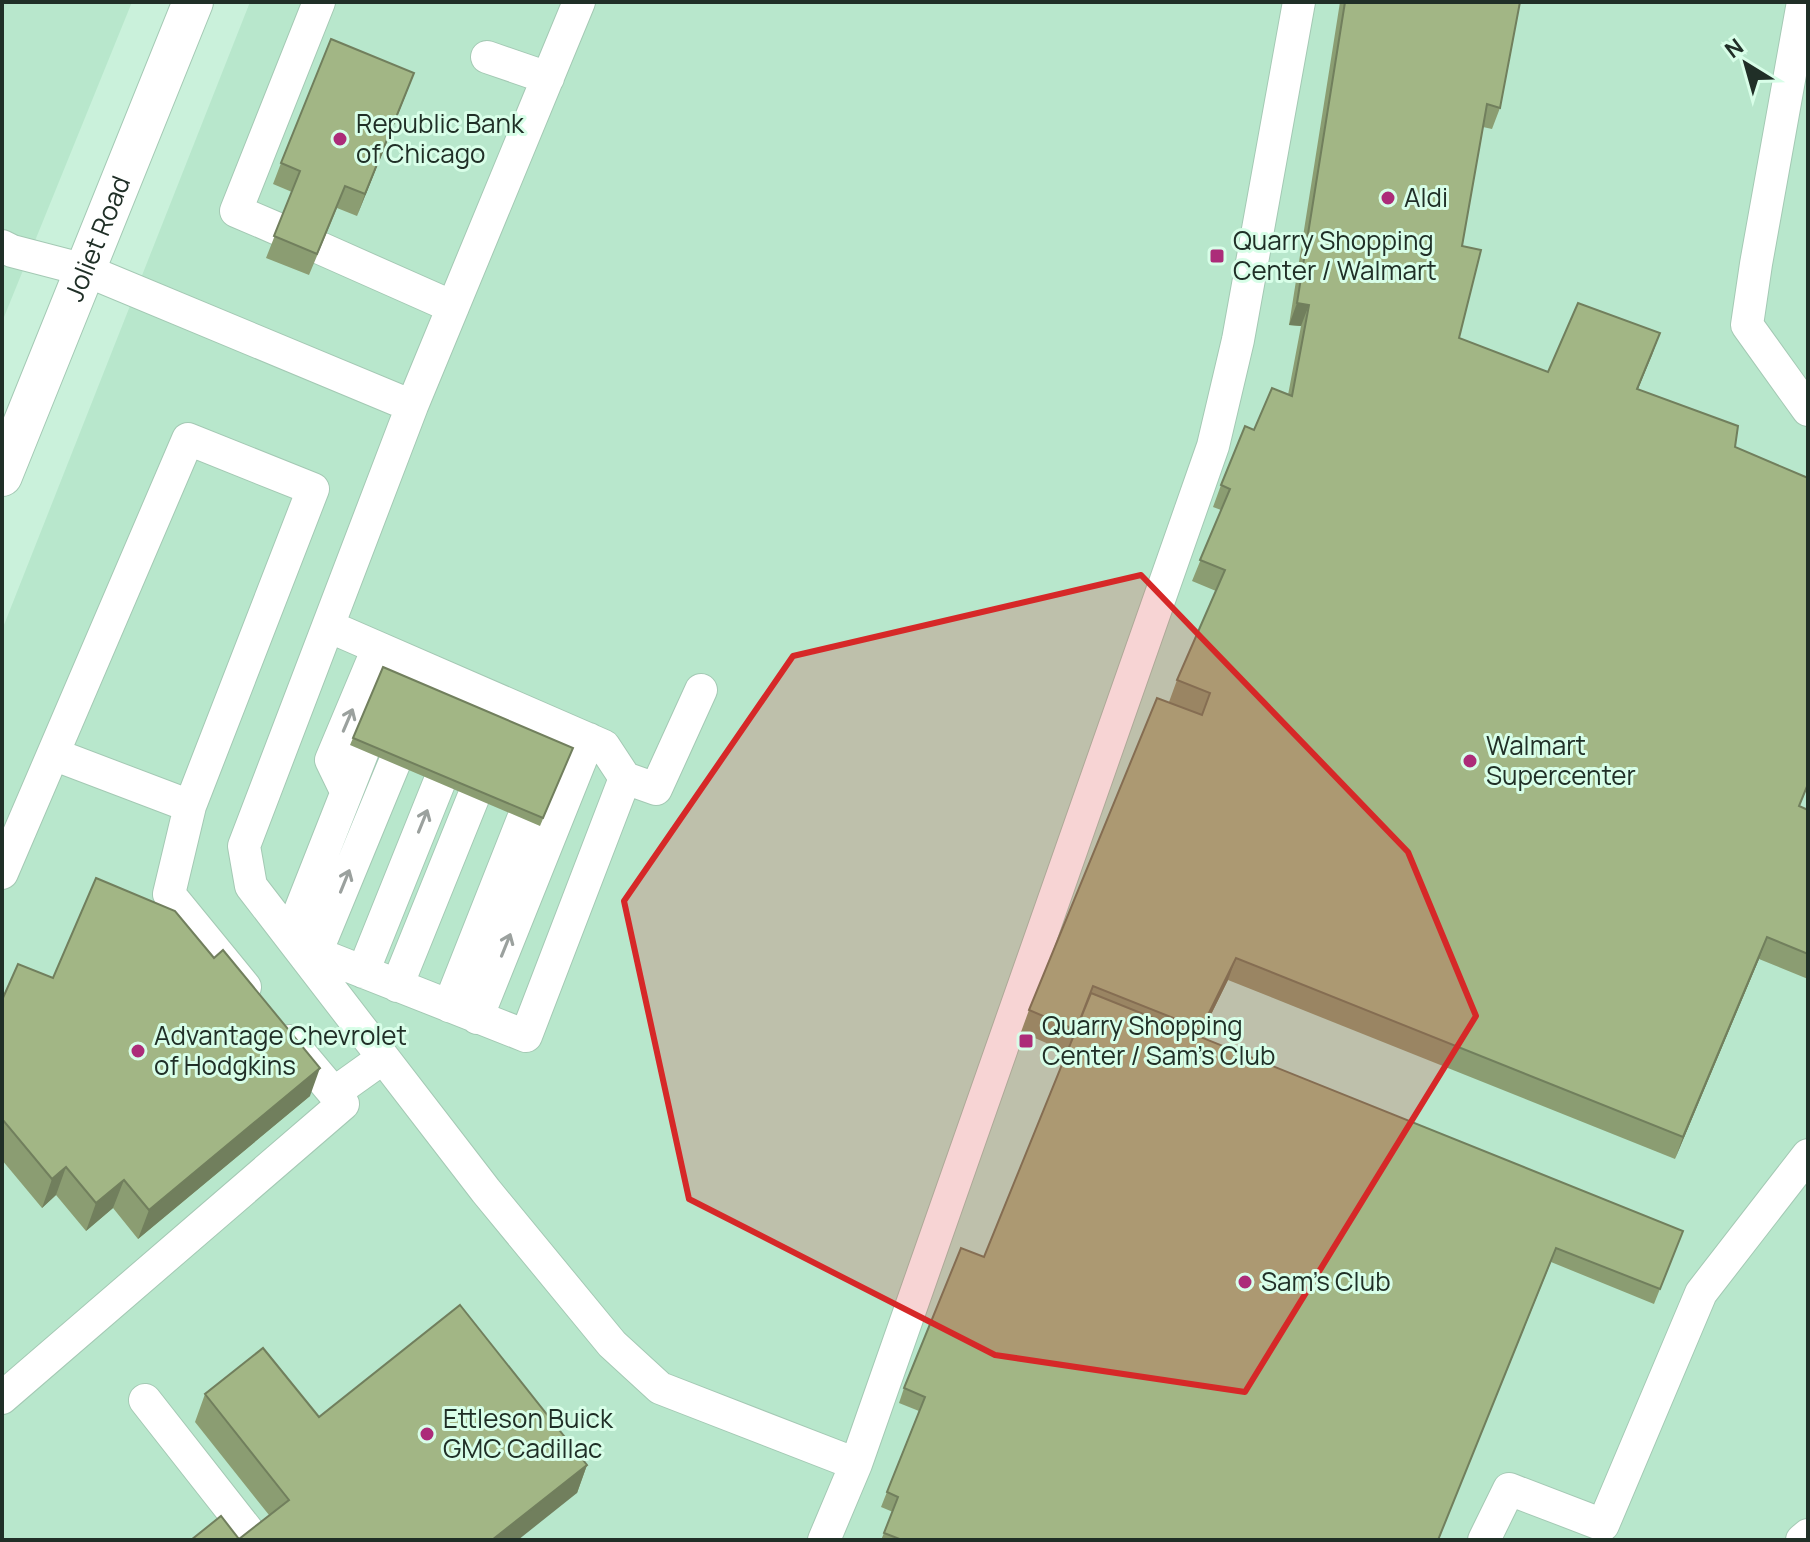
<svg xmlns="http://www.w3.org/2000/svg" width="1810" height="1542" viewBox="0 0 1810 1542" font-family="Manrope,sans-serif">
<style>
.built{fill:#b8e7cc}
.lines{fill:none;stroke-linecap:round;stroke-linejoin:round}
.minor-casing{stroke:#a4c9b4;stroke-width:34}
.major-casing{stroke:#a4c9b4;stroke-width:42}
.minor{stroke:#fff;stroke-width:32}
.major{stroke:#fff;stroke-width:40}
.wall{fill:#8b9d72}
.shaded-wall{fill:#717f5d}
.building{fill:#a2b685;stroke:#717f5d;stroke-width:2}
.oneway{stroke:#9ba19e}
.marked{fill:#d62828;fill-opacity:0.2;stroke:#d62828;stroke-width:6;stroke-linejoin:round}
.poi-dot{fill:#ac2c79;stroke:#d8fee8;stroke-width:3}
.labels{text-anchor:middle;stroke-width:6;stroke-linejoin:round;paint-order:stroke}
.poi-label{font-size:26px;fill:#202f27;stroke:#d8fee8;text-anchor:start}
.street-label{font-size:26px;fill:#202f27;stroke:#d8fee8}
</style>
<rect width="100%" height="100%" fill="#caf1db"/>
<path class="built" d="M2,2H132L2,322Z
M250,2H1808V1540H2V630Z"/>
<g class="lines">
<g class="minor-casing">
<path id="minor" d="M579,2L412,406L244,846L251,886L486,1191L612,1344L660,1388L856,1464
M1803,2L1756,264L1747,325L1808,410
M487,57L548,78
M278,229L236,211L319,2
M2,246L12,251L85,270L412,406
M320,248L453,307
M328,626L604,746L625,778
M53,754L190,806
M346,791L331,760L378,648
M2,873L188,439L313,489L190,806L169,894L245,987
M290,936L363,751
M298,946L526,1036L625,778L656,789L701,690
M316,953L394,764
M363,972L439,783
M397,986L473,798
M449,1006L523,819
M477,1018L589,739
M334,1093L383,1058
M2,1398L343,1104L290,1041
M145,1400L255,1540
M824,1540L856,1464L1213,446L1238,340L1299,2
M1484,1540L1509,1489L1603,1525L1701,1293L1808,1155
M1802,1540L1808,1535"/>
</g>
<g class="major-casing">
<g id="major">
<path id="s1" d="M2,476L193,2"/>
</g>
</g>
<use href="#minor" class="minor"/>
<use href="#major" class="major"/>
</g>
<path class="wall" d="M1340,2H1520L1500,108L1492,129L1483,127L1462,246L1459,338L1548,372L1660,333L1638,389L1735,447L1800,806L1808,810V979L1759,959L1675,1159L1228,980L1200,1037L1683,1231L1654,1304L1551,1262L1438,1540H881L893,1512L881,1507L919,1411L899,1403L904,1388L984,1257L1067,1052L1021,1032L1029,1010L1169,702L1177,680L1216,591L1192,581L1221,510L1213,507L1221,485L1254,430L1288,395L1301,326L1289,325Z
M406,94L357,216L337,208L309,275L266,258L292,192L273,184L281,163Z
M383,667L573,748L540,826L350,745Z
M2,1000L310,1096L138,1239L113,1208L86,1231L56,1195L42,1208L2,1160Z
M205,1394L319,1417L587,1465L577,1493L239,1539L269,1515L195,1422Z"/>
<path class="shaded-wall" d="M414,73L406,94L357,216L365,194Z
M1297,303L1309,305L1301,326L1289,325Z
M1660,333L1652,355L1629,410L1637,389Z
M1767,937L1759,959L1675,1159L1683,1137Z
M1236,958L1228,980L1193,1051L1201,1029Z
M320,1068L310,1096L138,1239L149,1210Z
M66,1167L56,1195L42,1208L52,1179Z
M124,1180L113,1208L86,1231L96,1203Z
M587,1465L577,1493L518,1540H492Z"/>
<path class="building" d="M1345,2H1520L1500,108L1487,104L1462,246L1481,250L1459,338L1548,372L1578,303L1660,333L1637,389L1738,426L1735,447L1808,478V784L1799,806L1808,810V954L1767,937L1683,1137L1236,958L1201,1029L1093,986L1076,1030L1029,1010L1157,698L1202,715L1210,693L1177,680L1225,570L1200,560L1230,489L1221,485L1245,426L1254,430L1272,388L1292,396L1309,305L1297,303Z
M331,39L414,73L365,194L345,186L317,254L274,236L300,171L281,163Z
M383,667L573,748L543,818L353,738Z
M96,878L175,911L214,958L223,950L320,1068L149,1210L124,1180L96,1203L66,1167L52,1179L2,1119V1000L18,964L53,978Z
M1091,993L1683,1231L1660,1289L1556,1248L1438,1540H902L884,1533L898,1497L887,1492L925,1397L904,1388L961,1248L984,1257Z
M460,1305L587,1465L492,1540H191L221,1516L239,1539L289,1500L205,1394L263,1348L319,1417Z"/>
<defs><path id="oneway-shaft" d="M-6 0H5M1.5-3L5.5 0L1.5 3" fill="none" stroke-width="1.6" stroke-linecap="round" stroke-linejoin="round" transform="scale(2)"/></defs>
<g class="oneway">
<use href="#oneway-shaft" transform="translate(348 720) rotate(-67)"/>
<use href="#oneway-shaft" transform="translate(423 821) rotate(-68)"/>
<use href="#oneway-shaft" transform="translate(345 881) rotate(-68)"/>
<use href="#oneway-shaft" transform="translate(506 945) rotate(-68)"/>
</g>
<path class="marked" d="M1141,575L1408,852L1476,1016L1245,1392L995,1355L689,1199L624,901L793,656Z"/>
<g class="poi-dot">
<circle cx="340" cy="139" r="8"/>
<circle cx="1388" cy="198" r="8"/>
<rect x="1209" y="248" width="16" height="16" rx="4"/>
<circle cx="1470" cy="761" r="8"/>
<rect x="1018" y="1033" width="16" height="16" rx="4"/>
<circle cx="138" cy="1051" r="8"/>
<circle cx="1245" cy="1282" r="8"/>
<circle cx="427" cy="1434" r="8"/>
</g>
<g class="labels">
<g class="poi-label">
<text x="356" y="133">Republic Bank<tspan x="356" dy="30">of Chicago</tspan></text>
<text x="1404" y="207">Aldi</text>
<text x="1233" y="250">Quarry Shopping<tspan x="1233" dy="30">Center / Walmart</tspan></text>
<text x="1486" y="755">Walmart<tspan x="1486" dy="30">Supercenter</tspan></text>
<text x="1042" y="1035">Quarry Shopping<tspan x="1042" dy="30">Center / Sam's Club</tspan></text>
<text x="154" y="1045">Advantage Chevrolet<tspan x="154" dy="30">of Hodgkins</tspan></text>
<text x="1261" y="1291">Sam's Club</text>
<text x="443" y="1428">Ettleson Buick<tspan x="443" dy="30">GMC Cadillac</tspan></text>
</g>
<g class="street-label">
<text dy="9" stroke="none"><textPath href="#s1" startOffset="256">Joliet Road</textPath></text>
</g>
</g>
<rect width="1810" height="1542" fill="none" stroke="#202f27" stroke-width="8"/>
<g transform="translate(1746 64) rotate(323)" stroke="#d8fee8" stroke-width="6" paint-order="stroke">
<path d="M0-6L14 30L0 20L-14 30Z" fill="#202f27"/>
<text y="-12" font-size="22" font-weight="bold" text-anchor="middle" fill="#202f27">N</text>
</g>
</svg>
